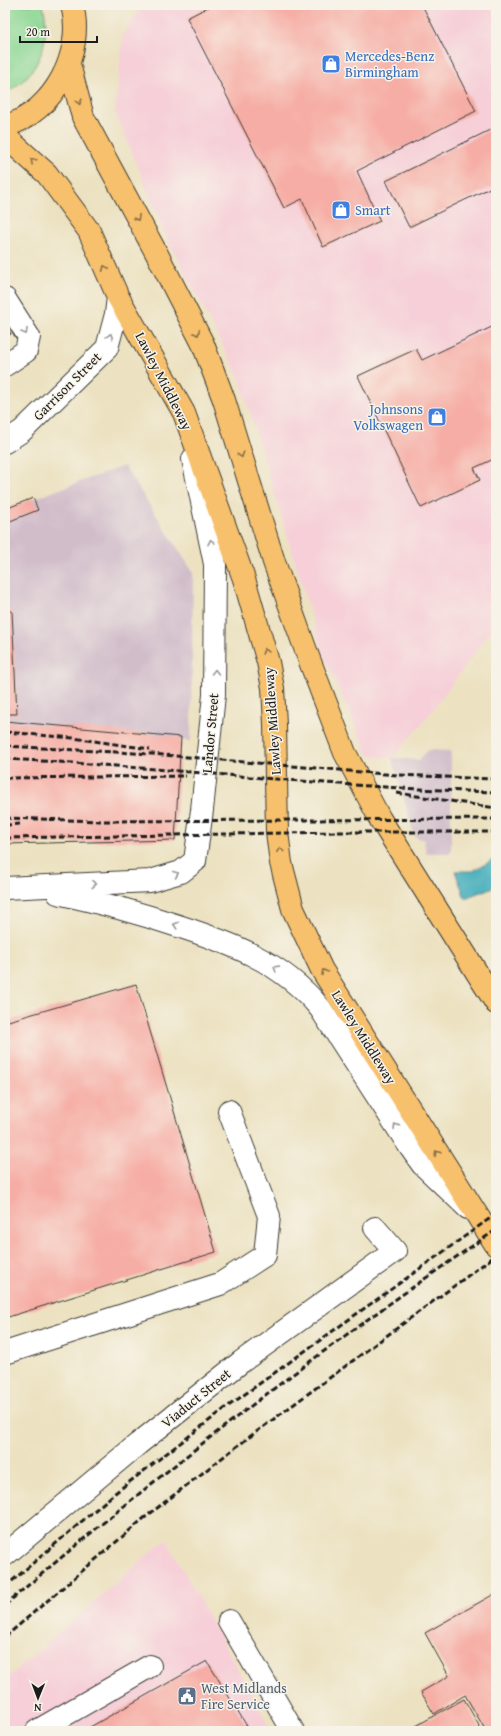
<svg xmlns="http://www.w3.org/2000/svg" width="501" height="1736" viewBox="0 0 501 1736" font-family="'Gentium Book Plus',serif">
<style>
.built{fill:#f6cfd8}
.industrial{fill:#d1bdca}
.green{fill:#8cd794;stroke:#547a58}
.water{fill:#3cabba;stroke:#2c646b}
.building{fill:#f6ada5}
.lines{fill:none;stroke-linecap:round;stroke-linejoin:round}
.minor-casing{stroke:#3b3a35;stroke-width:24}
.highway-casing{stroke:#3b3a35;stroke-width:24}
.minor{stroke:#fff;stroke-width:22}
.highway{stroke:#f7c06c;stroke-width:22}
.rail{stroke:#1c1c1c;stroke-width:3;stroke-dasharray:6 3;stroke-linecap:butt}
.oneway{stroke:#8a6e44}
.oneway2{stroke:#999}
.labels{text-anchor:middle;stroke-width:3;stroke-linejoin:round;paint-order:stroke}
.shop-label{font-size:14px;fill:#366cbe;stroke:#f7f3e8;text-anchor:start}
.street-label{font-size:14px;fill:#1c1c1c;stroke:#f7f3e8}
.service-label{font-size:14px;fill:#4e5e75;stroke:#f7f3e8;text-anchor:start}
</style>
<rect width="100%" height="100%" fill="#f7f3e8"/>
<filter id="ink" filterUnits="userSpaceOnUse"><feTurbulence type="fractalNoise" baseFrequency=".025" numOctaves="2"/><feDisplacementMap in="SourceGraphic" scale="8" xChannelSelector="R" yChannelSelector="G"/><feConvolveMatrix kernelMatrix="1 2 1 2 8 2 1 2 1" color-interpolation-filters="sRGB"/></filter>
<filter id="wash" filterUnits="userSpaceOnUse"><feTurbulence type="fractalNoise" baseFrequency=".012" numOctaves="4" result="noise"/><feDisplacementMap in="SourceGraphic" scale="16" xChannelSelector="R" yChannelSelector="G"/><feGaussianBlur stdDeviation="0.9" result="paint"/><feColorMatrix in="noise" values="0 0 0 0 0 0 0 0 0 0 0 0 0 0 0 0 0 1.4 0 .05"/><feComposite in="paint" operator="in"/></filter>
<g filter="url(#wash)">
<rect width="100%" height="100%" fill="#ece2c1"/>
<path class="built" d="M143,5H496V624L426,719L392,758L369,756L323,654L239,377L168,240L115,112L123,34Z
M166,1539L272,1731H5V1680Z"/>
<path class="industrial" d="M124,466L193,572L191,741L5,729V509Z
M428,750L451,751V853H426L424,840L415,837L392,758L419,760Z"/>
<path class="green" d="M5,5H43C52,41 39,76 5,93Z"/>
<path class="water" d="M496,858V886L465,898L455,871H473Z"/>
<g id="blocks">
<path class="building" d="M212,5H422L476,111L357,171L380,221L323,247L302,199L284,208L187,18Z
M496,127V185L409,227L386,181Z
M5,324L11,334L5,338Z
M496,325V458L474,468L480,480L421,508L358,376L416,349L422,360Z
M33,498L38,510L5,523V509Z
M5,611H12L17,714H5Z
M5,721L181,737L175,840L5,844Z
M136,984L216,1252L5,1318V1022Z
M496,1593V1731H486L465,1695L434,1714L421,1692L449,1676L425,1633Z
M207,1661L250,1731H83Z
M464,1699L482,1731H407Z"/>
</g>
</g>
<g filter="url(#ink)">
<use href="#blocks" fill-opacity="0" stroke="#3b3a35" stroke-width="1"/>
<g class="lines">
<g class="minor-casing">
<path id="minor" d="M5,299L29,337L26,351L5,365
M5,442L22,431L107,348L116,314L118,297
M5,888L150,881L181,872L195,861L202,810L214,695L215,564L193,459
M58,893C98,902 136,912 175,925C231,943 281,961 320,1008L410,1147L422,1164L468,1208
M5,1353L220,1284L265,1255L269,1216L229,1111
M5,1555L138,1444L241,1362L395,1251L375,1228
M229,1621L293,1731
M37,1731L150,1666"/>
</g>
<g class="highway-casing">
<path id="highway" d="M69,64L83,117L158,256L203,344L224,400L274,562L309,659L345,753L380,819L496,1003
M5,126C54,113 85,52 72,5
M5,138L8,139L47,174L89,231L118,297L184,413L244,579L268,662L273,688L275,724L277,832L281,863L293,909L322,970L496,1245"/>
</g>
<use href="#minor" class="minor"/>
<use href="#highway" class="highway"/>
<path class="rail" d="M5,732L73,738L150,749
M5,746L152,754L397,775L496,779
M5,759C169,767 332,788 496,792
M5,778L186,776
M397,793L496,808
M5,818L102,821L496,819
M5,825L22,824
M5,838L339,832H496
M5,1587L115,1493L227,1407L496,1214
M5,1605C162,1471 325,1345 496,1230
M5,1637L143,1519L240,1444L496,1255"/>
</g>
<defs><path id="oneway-chevron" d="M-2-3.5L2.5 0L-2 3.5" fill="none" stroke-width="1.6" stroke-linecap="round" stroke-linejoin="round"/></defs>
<g class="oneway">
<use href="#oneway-chevron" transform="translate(79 102) rotate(75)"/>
<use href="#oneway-chevron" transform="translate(33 161) rotate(-138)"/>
<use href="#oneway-chevron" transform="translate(137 218) rotate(61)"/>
<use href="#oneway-chevron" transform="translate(105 268) rotate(-114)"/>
<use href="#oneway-chevron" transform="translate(197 333) rotate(63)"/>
<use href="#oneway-chevron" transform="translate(241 455) rotate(73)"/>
<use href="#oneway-chevron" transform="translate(265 651) rotate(-106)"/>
<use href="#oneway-chevron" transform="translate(280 850) rotate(-97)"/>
<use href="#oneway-chevron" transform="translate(324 972) rotate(-120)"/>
<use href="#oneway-chevron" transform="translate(437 1153) rotate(-122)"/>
</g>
<g class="oneway2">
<use href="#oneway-chevron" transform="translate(25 332) rotate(60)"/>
<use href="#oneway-chevron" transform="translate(110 336) rotate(-75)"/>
<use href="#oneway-chevron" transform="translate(211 542) rotate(-102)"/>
<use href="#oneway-chevron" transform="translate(215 672) rotate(-90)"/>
<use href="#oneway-chevron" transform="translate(176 874) rotate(-22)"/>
<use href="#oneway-chevron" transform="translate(94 884) rotate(-2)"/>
<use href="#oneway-chevron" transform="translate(176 925) rotate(-162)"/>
<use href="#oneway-chevron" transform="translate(276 968) rotate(-148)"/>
<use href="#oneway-chevron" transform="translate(396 1126) rotate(-122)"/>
</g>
</g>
<defs>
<g id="shop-square" transform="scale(1)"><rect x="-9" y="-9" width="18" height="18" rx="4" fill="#3f7fe0" stroke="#f7f3e8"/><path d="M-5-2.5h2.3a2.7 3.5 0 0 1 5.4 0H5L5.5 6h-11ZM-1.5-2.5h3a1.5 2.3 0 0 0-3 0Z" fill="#fff"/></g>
<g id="civic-square" transform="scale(1)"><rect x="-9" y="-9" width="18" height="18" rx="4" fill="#5c6f8a" stroke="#f7f3e8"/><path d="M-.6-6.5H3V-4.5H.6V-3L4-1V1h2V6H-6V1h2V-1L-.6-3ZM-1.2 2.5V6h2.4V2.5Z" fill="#fff"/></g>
</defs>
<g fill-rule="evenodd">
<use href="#shop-square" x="331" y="64"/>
<use href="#shop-square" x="341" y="210"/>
<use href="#shop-square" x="437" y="417"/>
<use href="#civic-square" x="187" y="1696"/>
</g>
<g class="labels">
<g class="shop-label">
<text x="345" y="61">Mercedes-Benz<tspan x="345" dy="16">Birmingham</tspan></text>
<text x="355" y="215">Smart</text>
<text x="423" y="414" text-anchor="end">Johnsons<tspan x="423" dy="16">Volkswagen</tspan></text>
</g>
<g class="street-label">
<text transform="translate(164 381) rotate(63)" y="5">Lawley Middleway</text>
<text transform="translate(67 386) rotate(-45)" y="5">Garrison Street</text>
<text transform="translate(272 721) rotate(-94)" y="5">Lawley Middleway</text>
<text transform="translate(210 733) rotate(-85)" y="5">Landor Street</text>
<text transform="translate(364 1037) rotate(58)" y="5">Lawley Middleway</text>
<text transform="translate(196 1398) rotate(-39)" y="5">Viaduct Street</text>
</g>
<g class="service-label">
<text x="201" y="1693">West Midlands<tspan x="201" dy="16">Fire Service</tspan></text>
</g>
</g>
<rect width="501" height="1736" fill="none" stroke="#f7f3e8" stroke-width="20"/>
<g transform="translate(38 1698) rotate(181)" stroke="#f7f3e8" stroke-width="3" paint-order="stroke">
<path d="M0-3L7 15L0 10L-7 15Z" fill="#1c1c1c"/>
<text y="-6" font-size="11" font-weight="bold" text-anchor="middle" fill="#1c1c1c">N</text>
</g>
<path d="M20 36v6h77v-6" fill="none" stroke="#1c1c1c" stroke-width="2"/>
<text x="26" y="36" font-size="12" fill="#1c1c1c" stroke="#f7f3e8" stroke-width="3" paint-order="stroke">20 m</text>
</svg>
